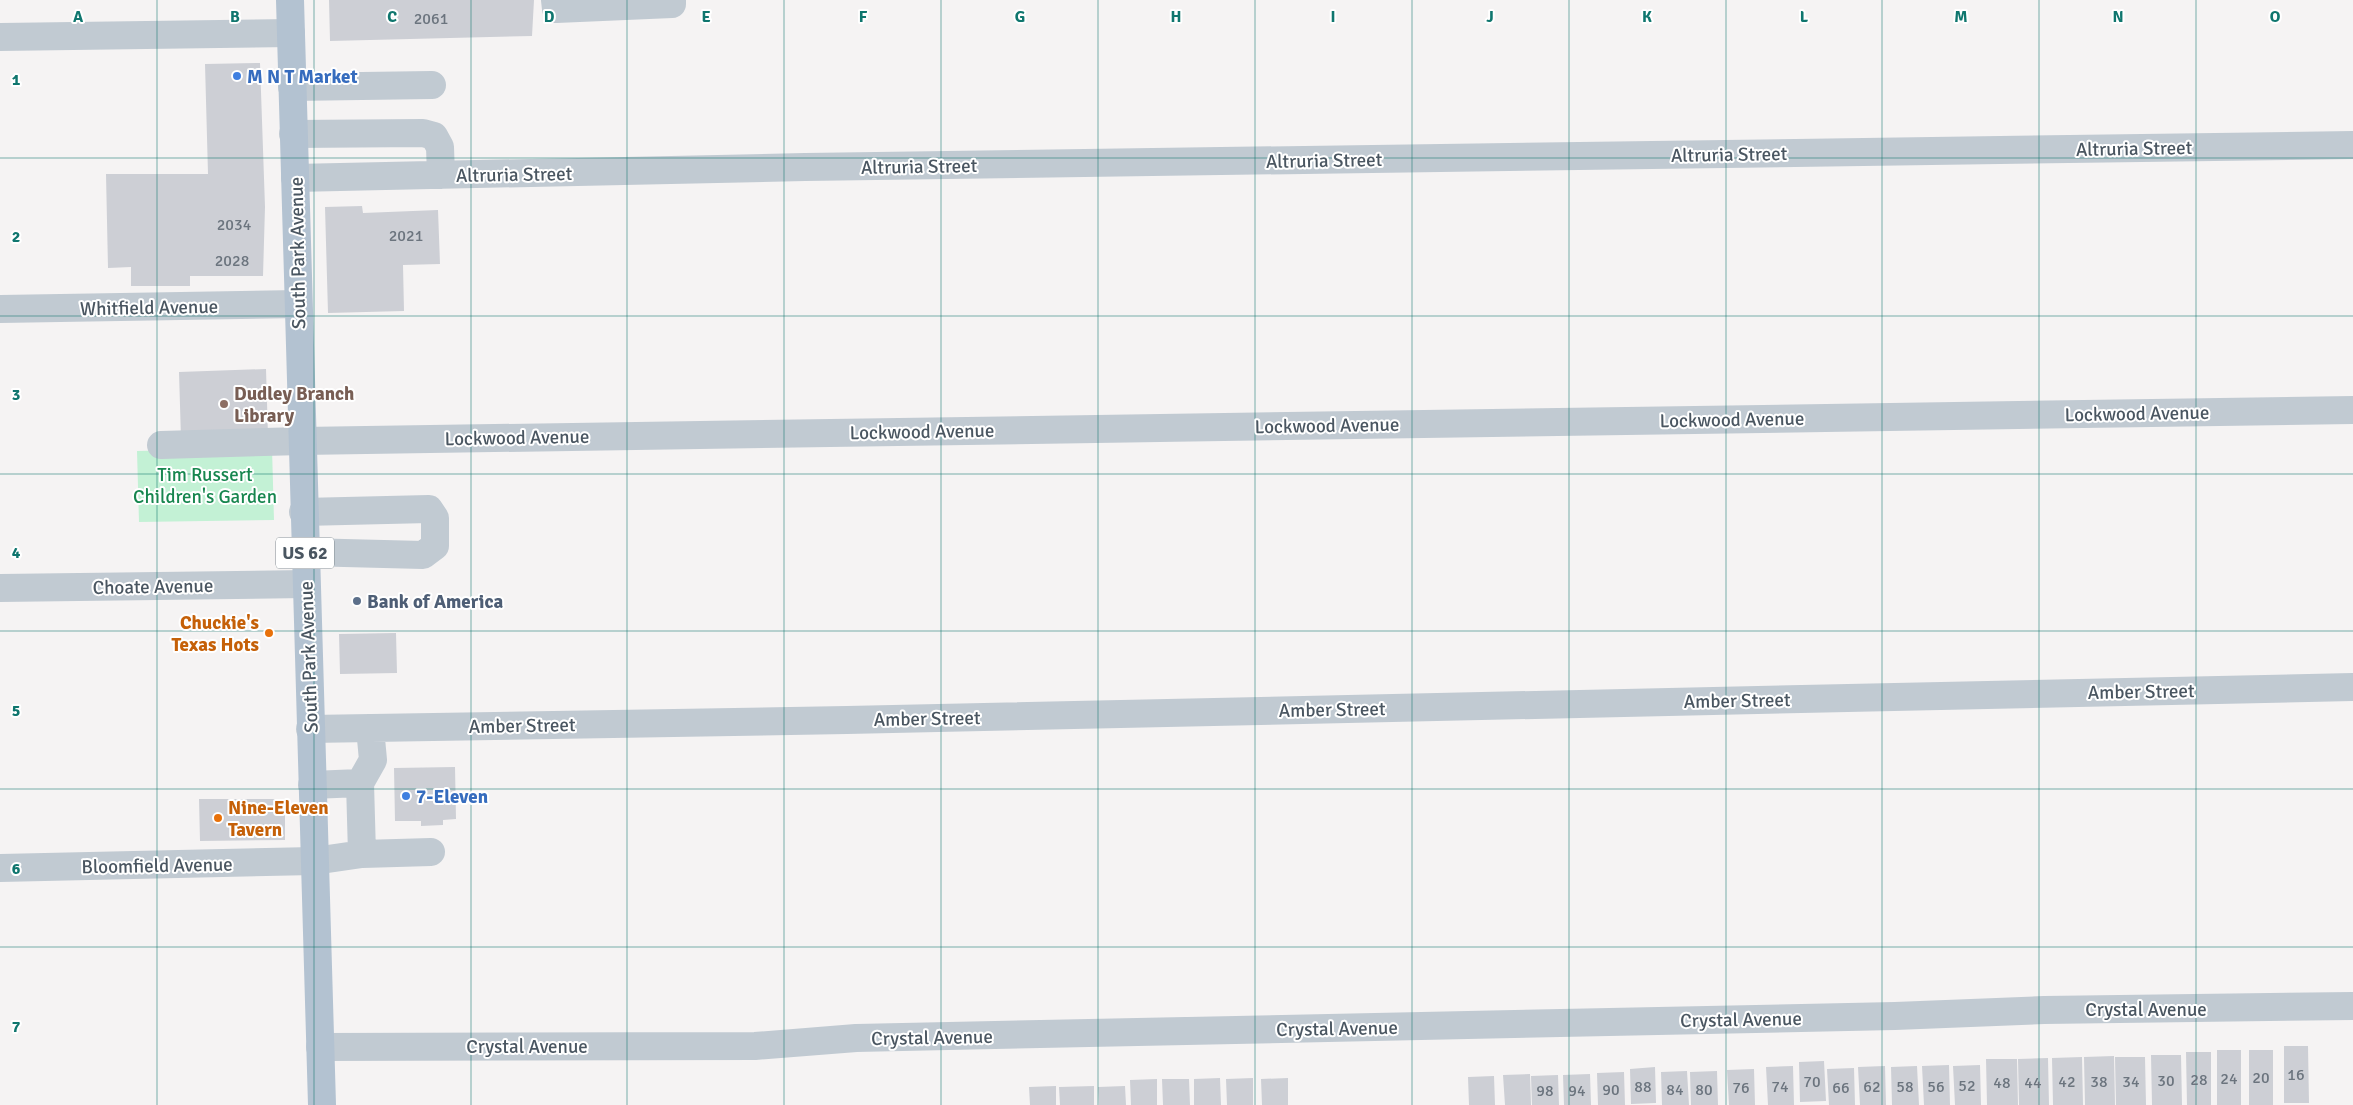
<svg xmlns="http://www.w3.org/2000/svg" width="2353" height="1105" viewBox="0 0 2353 1105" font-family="Signika,sans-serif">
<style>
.green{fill:#c3f1d5}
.building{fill:#cdcfd5}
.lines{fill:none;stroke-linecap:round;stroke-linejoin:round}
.minor{stroke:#c1cad2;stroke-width:28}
.major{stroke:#b3c2d1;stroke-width:28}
.grid{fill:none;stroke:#0f766e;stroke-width:1;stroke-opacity:0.55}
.shop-dot{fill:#3f7fe0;stroke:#fff;stroke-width:2}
.education-dot{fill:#8d6e63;stroke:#fff;stroke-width:2}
.service-dot{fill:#5c6f8a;stroke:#fff;stroke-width:2}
.food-dot{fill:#e8710a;stroke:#fff;stroke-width:2}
.labels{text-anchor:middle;stroke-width:4;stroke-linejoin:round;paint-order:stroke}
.number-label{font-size:16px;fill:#6b747e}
.shield{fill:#fff;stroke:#808990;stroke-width:1}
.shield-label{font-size:18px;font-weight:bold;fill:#4a5661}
.shop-label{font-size:19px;font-weight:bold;fill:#366cbe;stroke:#fff;text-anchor:start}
.street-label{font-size:19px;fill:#4a5661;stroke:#fff}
.education-label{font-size:19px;font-weight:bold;fill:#785e54;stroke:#fff;text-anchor:start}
.park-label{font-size:19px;fill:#17864f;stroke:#fff}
.service-label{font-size:19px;font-weight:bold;fill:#4e5e75;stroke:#fff;text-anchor:start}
.food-label{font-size:19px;font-weight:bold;fill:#c56008;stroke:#fff;text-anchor:end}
.grid-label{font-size:16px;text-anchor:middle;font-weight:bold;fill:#0f766e;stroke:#fff;stroke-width:4;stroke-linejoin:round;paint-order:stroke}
</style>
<rect width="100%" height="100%" fill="#f5f3f3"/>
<path class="green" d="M272,448L274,520L139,522L137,451Z"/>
<path class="building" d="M329,0H534L532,36L330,41Z
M260,63L265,207L263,276H190V286H131V267L108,268L106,174H208L205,64Z
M362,206L363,213L438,210L440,264L403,265L404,311L328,313L325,207Z
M266,369L268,436L181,439L179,372Z
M396,633L397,673L340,674L339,634Z
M455,767L456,819L443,820V825L421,826V821H395L394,768Z
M199,799H285V840L200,841Z
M2284,1046H2308L2309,1103H2284Z
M2217,1050H2241V1105H2217Z
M2249,1050H2273V1105H2249Z
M2186,1052H2211V1105H2187Z
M2151,1055H2181L2182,1105H2152Z
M2114,1056L2115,1105H2085L2084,1057Z
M2082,1057L2083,1105H2053L2052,1058Z
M2115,1057H2145L2146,1105H2116Z
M2048,1058L2049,1105H2019L2018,1059Z
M1986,1059H2017L2018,1105H1987Z
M1824,1061L1826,1101L1800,1102L1799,1062Z
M1949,1065L1950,1105H1924L1922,1066Z
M1980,1065L1981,1105H1955L1953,1066Z
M1793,1066L1794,1105H1768L1766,1067Z
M1885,1066L1886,1105H1860L1858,1067Z
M1917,1066L1919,1105H1892L1891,1067Z
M1655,1067L1656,1103L1631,1104L1630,1069Z
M1854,1068L1855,1105H1829L1827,1069Z
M1754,1069L1755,1105H1729L1727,1070Z
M1687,1071L1689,1105H1662L1661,1072Z
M1717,1071L1718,1105H1691L1690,1072Z
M1624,1072L1625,1105H1598L1597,1073Z
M1530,1074L1531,1105H1505L1503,1075Z
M1590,1074L1591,1105H1564L1563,1075Z
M1558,1075L1559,1105H1532L1531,1076Z
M1494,1076L1495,1105H1469L1468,1077Z
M1220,1078L1221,1105H1194V1079Z
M1253,1078V1105H1227L1226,1079Z
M1288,1078V1105H1262L1261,1079Z
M1157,1079V1105H1131L1130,1080Z
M1162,1079H1189L1190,1105H1163Z
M1056,1086V1105H1030L1029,1087Z
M1094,1086V1105H1060L1059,1087Z
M1125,1086L1126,1105H1099L1098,1087Z"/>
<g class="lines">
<path class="minor" d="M555,0L556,9L672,4V0
M0,37L291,33
M292,87L432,85
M293,134L423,133L434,136L440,147L441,175
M295,178L805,167L2353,145
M0,309L298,304
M161,445L302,441L2353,410
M303,512L429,509L435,518V546L423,555L305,552
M0,588L306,584
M310,729L847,720L2353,687
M312,785L360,783
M362,854L360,783L373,760L370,728
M0,868L314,861L362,854L431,852
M320,1047L755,1046L856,1038L1895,1016L2044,1010L2353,1006"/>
<path class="major" d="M290,0L322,1105"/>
</g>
<path class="grid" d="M157,0V1105M314,0V1105M471,0V1105M627,0V1105M784,0V1105M941,0V1105M1098,0V1105M1255,0V1105M1412,0V1105M1569,0V1105M1726,0V1105M1882,0V1105M2039,0V1105M2196,0V1105M0,158H2353M0,316H2353M0,474H2353M0,631H2353M0,789H2353M0,947H2353"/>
<g class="shop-dot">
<circle cx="237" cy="76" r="5"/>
<circle cx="406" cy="796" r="5"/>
</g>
<circle class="education-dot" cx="224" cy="404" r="5"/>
<circle class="service-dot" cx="357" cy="601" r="5"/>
<g class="food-dot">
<circle cx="269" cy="633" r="5"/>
<circle cx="218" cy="818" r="5"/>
</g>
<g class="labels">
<g class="number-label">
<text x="431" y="24">2061</text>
<text x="234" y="230">2034</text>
<text x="406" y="241">2021</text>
<text x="232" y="266">2028</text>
<text x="2296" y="1080">16</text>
<text x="2261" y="1083">20</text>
<text x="2229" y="1084">24</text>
<text x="2199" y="1085">28</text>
<text x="2166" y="1086">30</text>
<text x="1812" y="1087">70</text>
<text x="2067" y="1087">42</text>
<text x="2099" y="1087">38</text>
<text x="2131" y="1087">34</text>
<text x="2002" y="1088">48</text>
<text x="2033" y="1088">44</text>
<text x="1967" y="1091">52</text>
<text x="1643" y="1092">88</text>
<text x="1780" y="1092">74</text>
<text x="1872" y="1092">62</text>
<text x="1905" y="1092">58</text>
<text x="1936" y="1092">56</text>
<text x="1741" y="1093">76</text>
<text x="1841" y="1093">66</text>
<text x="1611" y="1095">90</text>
<text x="1675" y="1095">84</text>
<text x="1704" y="1095">80</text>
<text x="1545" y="1096">98</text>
<text x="1577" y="1096">94</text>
</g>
<rect class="shield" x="276" y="537.5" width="58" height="31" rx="4"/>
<g class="shield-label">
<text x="305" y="559">US 62</text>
</g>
<g class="shop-label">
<text x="247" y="83">M N T Market</text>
<text x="416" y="803">7-Eleven</text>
</g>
<g class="street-label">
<text transform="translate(2134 148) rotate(-1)" y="7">Altruria Street</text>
<text transform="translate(1729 154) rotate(-1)" y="7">Altruria Street</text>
<text transform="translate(1324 160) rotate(-1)" y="7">Altruria Street</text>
<text transform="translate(919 166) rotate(-1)" y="7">Altruria Street</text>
<text transform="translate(514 174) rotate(-1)" y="7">Altruria Street</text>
<text transform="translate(297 253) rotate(-91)" y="7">South Park Avenue</text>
<text transform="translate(149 307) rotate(-1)" y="7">Whitfield Avenue</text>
<text transform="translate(2137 413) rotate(-1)" y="7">Lockwood Avenue</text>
<text transform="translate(1732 419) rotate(-1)" y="7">Lockwood Avenue</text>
<text transform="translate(1327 425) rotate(-1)" y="7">Lockwood Avenue</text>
<text transform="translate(922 431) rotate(-1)" y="7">Lockwood Avenue</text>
<text transform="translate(517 437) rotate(-1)" y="7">Lockwood Avenue</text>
<text transform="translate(153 586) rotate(-1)" y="7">Choate Avenue</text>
<text transform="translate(308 657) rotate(-92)" y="7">South Park Avenue</text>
<text transform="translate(2141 691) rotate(-1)" y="7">Amber Street</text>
<text transform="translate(1737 700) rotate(-1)" y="7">Amber Street</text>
<text transform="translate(1332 709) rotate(-1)" y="7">Amber Street</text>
<text transform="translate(927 718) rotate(-1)" y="7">Amber Street</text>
<text transform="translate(522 725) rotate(-1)" y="7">Amber Street</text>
<text transform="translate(157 865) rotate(-1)" y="7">Bloomfield Avenue</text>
<text x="2146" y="1016">Crystal Avenue</text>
<text transform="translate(1741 1019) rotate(-1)" y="7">Crystal Avenue</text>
<text transform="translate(1337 1028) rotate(-1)" y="7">Crystal Avenue</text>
<text transform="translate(932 1037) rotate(-1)" y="7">Crystal Avenue</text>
<text x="527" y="1053">Crystal Avenue</text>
</g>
<g class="education-label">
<text x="234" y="400">Dudley Branch<tspan x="234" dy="22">Library</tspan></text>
</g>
<g class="park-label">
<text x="205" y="481">Tim Russert<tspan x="205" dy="22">Children's Garden</tspan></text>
</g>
<g class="service-label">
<text x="367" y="608">Bank of America</text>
</g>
<g class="food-label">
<text x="259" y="629">Chuckie's<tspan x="259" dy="22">Texas Hots</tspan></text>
<text x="228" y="814" text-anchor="start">Nine-Eleven<tspan x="228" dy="22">Tavern</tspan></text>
</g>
</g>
<g class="grid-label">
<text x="78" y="22">A</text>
<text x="235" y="22">B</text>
<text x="392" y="22">C</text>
<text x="549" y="22">D</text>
<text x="706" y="22">E</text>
<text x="863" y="22">F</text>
<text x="1020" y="22">G</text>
<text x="1176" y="22">H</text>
<text x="1333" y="22">I</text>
<text x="1490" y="22">J</text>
<text x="1647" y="22">K</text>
<text x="1804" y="22">L</text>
<text x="1961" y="22">M</text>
<text x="2118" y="22">N</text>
<text x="2275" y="22">O</text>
<text x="16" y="85">1</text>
<text x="16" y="242">2</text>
<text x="16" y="400">3</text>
<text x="16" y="558">4</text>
<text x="16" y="716">5</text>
<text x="16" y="874">6</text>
<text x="16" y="1032">7</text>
</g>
</svg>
